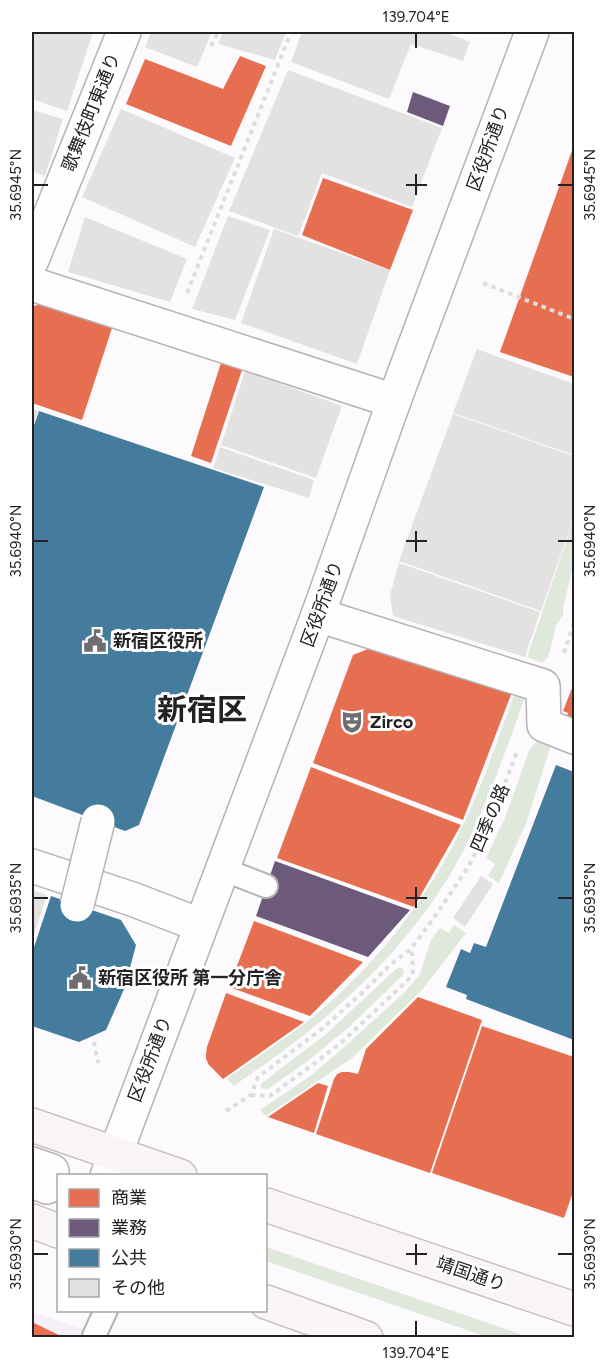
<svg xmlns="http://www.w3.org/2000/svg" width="606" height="1369" viewBox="0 0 606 1369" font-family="Figtree,'Noto Sans JP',sans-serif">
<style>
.built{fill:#f6eef8}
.green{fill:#e0e8db}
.shops{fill:#e76f51}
.offices{fill:#6d597a}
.public{fill:#457b9d}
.building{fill:#e4e1e1}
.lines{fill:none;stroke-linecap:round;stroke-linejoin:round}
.lane-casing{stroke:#b4b2b5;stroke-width:26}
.street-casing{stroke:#b4b2b5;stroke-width:36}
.secondary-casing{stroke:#b4b2b5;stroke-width:36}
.primary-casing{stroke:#c9c1c3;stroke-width:36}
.path{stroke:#ddddde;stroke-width:4;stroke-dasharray:4.5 4.5;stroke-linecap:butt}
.lane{stroke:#fffeff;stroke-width:22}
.street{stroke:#fffeff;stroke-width:33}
.secondary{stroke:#fffeff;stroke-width:33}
.primary{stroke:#f9f5f5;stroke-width:33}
.street-bridge-casing{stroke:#b4b2b5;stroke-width:36;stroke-linecap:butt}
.street-bridge{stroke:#fffeff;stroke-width:33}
.ticks{fill:none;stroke:#242124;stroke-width:2}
.labels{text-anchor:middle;stroke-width:6;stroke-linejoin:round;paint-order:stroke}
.street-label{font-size:18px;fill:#242124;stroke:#fff}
.poi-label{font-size:18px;font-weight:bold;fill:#242124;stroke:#fff;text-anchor:start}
.town-label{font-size:30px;font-weight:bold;fill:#242124;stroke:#fff}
.neatline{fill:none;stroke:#242124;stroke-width:2}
.ticks-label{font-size:15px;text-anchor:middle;fill:#242124}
</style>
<rect width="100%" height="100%" fill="#fcfafd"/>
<path class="built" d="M32,1312L108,1337L32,1338Z"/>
<path class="green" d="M574,518V563L564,604L563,615L555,627V631L548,657L542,663L527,657Z
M517,687L525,695L524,700C505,753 486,807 460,857C422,927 366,985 304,1035C282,1053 257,1069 234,1086L227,1079C254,1059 282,1041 308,1021C372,970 430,897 464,823C485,779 500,732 517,687Z
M545,740L552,742L527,821L499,883L488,876L495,864L486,858L505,818L529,751C533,744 537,741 545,740Z
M454,925L466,933L422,990L352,1058L266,1116L260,1110L309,1077L342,1049L405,992L420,974L431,940L440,928L449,933Z
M400,967L403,969L404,972L402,976L349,1027L309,1060L268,1089L261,1088V1084L263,1082L325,1035L396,969Z
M266,1247L529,1337H487L266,1261Z"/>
<path class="shops" d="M240,56L266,66L231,146L126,104L145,59L223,89Z
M574,145V377L500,352Z
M323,178L413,210L390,270L302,235Z
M49,300L114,322L82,420L32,403V307Z
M221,363L242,370L211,463L191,456Z
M373,647L512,692L463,820L313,763L353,655Z
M574,683V726L565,723L568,713L563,711Z
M311,767L461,825L414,907L277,858Z
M254,921L363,962L310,1016L229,987Z
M226,993L304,1022L223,1079L209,1065L206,1059V1054L207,1047Z
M418,997L482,1020L430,1173L316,1134L334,1079L337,1074L342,1072H349L358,1074L366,1049Z
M482,1026L574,1057V1189L564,1218L432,1173Z
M318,1083L328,1086L314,1133L268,1117Z
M32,1322L65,1338H32Z"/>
<path class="offices" d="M413,92L450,106L443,126L407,112Z
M275,861L410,910L368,957L256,916Z"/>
<path class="public" d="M39,411L264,487L139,825L125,831L32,796V431Z
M556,765L574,772V1040L466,999L467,995L446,987L461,949L470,953L474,943L486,947Z
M51,896L121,920L136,945L125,987L106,1030L79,1042L32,1026V953Z"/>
<path class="building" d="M32,32H93L67,111L32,99Z
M151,32H212L197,67L145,47Z
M223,32H286L275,60L218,44Z
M302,32H444L470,42L463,61L411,44L389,99L291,62Z
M288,70L442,128L412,207L322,173L298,236L229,211Z
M121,109L235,158L195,247L82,197Z
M32,110L63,119L45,176L32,171Z
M228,216L270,230L235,320L192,309Z
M85,217L187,259L170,302L68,272Z
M274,229L390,270L357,364L241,323Z
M477,349L574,384V455L453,413Z
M245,371L342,406L316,478L221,445Z
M32,409L39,411L32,430Z
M453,414L574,456V517L541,611L399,561Z
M220,447L314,480L309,498L213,468Z
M399,563L540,612L525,657L393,616L390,595Z
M481,876L493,884L465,927L453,918Z
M32,890L47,895L32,941Z"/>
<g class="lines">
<g class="lane-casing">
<path id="lane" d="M222,869L266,886
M94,1336L106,1310"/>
</g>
<g class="street-casing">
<path id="street" d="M32,260L124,32
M32,284L394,401
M318,615L543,686L544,725L574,737
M32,866L132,899L200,925
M32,1164L52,1171L47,1187L32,1181"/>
</g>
<g class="secondary-casing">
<path id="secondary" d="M107,1176L318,615L394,401L532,32"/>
</g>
<g class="primary-casing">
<path id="primary" d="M32,1125L180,1176
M266,1205L574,1309
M32,1221L58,1231
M266,1302L366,1338"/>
</g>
<path class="path" d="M211,46L218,32
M483,283L574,319
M187,293L291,32
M564,653L574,623
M94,1042L98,1063
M251,1095L270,1096L315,1063L342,1042L408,980L413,972L412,950
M226,1111L251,1095L258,1077L323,1028L363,992L391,964L411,949L436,915L468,867L480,844L493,814L517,752"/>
<use href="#lane" class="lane"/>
<use href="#street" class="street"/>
<use href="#secondary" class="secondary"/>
<use href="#primary" class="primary"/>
<g class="street-bridge-casing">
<path id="street-bridge" d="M77,905L98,821"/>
</g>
<use href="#street-bridge" class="street-bridge"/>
</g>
<path class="ticks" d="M416,33V48M416,174V195M33,185H48M406,185H427M558,185H573M416,531V552M33,541H48M406,541H427M558,541H573M416,887V908M33,898H48M406,898H427M558,898H573M416,1244V1265M33,1254H48M406,1254H427M558,1254H573M416,1321V1336"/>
<defs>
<g id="civic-bare" transform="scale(1.8)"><path d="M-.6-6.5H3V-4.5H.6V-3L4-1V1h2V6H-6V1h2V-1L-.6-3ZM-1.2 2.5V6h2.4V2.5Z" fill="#706d70" stroke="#fff" stroke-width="2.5" paint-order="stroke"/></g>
<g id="theatre-bare" transform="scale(1.8)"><path d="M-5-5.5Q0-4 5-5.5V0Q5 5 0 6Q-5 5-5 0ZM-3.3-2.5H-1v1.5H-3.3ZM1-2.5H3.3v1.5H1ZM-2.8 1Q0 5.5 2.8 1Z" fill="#706d70" stroke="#fff" stroke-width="2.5" paint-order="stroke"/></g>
</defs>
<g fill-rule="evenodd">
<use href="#civic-bare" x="95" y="641"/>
<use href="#theatre-bare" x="352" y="722"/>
<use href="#civic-bare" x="80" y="978"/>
</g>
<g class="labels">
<g class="street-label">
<text transform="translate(91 112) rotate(-68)" y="6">歌舞伎町東通り</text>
<text transform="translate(488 148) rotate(-70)" y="6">区役所通り</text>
<text transform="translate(322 604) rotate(-70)" y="6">区役所通り</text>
<text transform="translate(490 818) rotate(-67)" y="6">四季の路</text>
<text transform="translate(150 1059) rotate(-69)" y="6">区役所通り</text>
<text transform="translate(471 1274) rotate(19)" y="6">靖国通り</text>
</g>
<g class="poi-label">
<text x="113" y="647">新宿区役所</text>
<text x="370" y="728">Zirco</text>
<text x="98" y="984">新宿区役所 第一分庁舎</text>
</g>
<g class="town-label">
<text x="202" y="720">新宿区</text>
</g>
</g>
<rect width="606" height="1369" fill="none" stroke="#ffffff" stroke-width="66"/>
<rect x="57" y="1174" width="210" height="138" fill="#ffffff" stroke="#a7a6a7" stroke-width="1.5"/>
<rect x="69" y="1189" width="30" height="18" fill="#e76f51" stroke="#a7a6a7" stroke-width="1.5"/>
<text x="111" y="1204" font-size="18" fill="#242124">商業</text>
<rect x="69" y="1219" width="30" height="18" fill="#6d597a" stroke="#a7a6a7" stroke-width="1.5"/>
<text x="111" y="1234" font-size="18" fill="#242124">業務</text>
<rect x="69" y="1249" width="30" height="18" fill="#457b9d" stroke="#a7a6a7" stroke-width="1.5"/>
<text x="111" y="1264" font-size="18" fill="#242124">公共</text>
<rect x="69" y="1279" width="30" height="18" fill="#e4e1e1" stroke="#a7a6a7" stroke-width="1.5"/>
<text x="111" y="1294" font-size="18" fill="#242124">その他</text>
<rect x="33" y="33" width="540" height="1303" class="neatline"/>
<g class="ticks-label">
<text x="416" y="22">139.704°E</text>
<text transform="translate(16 185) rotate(-90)" y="5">35.6945°N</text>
<text transform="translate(590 185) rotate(-90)" y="5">35.6945°N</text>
<text transform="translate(16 541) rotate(-90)" y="5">35.6940°N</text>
<text transform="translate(590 541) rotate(-90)" y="5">35.6940°N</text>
<text transform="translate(16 898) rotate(-90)" y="5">35.6935°N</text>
<text transform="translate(590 898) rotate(-90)" y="5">35.6935°N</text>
<text transform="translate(16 1254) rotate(-90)" y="5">35.6930°N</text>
<text transform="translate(590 1254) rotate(-90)" y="5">35.6930°N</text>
<text x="416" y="1358">139.704°E</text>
</g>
</svg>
